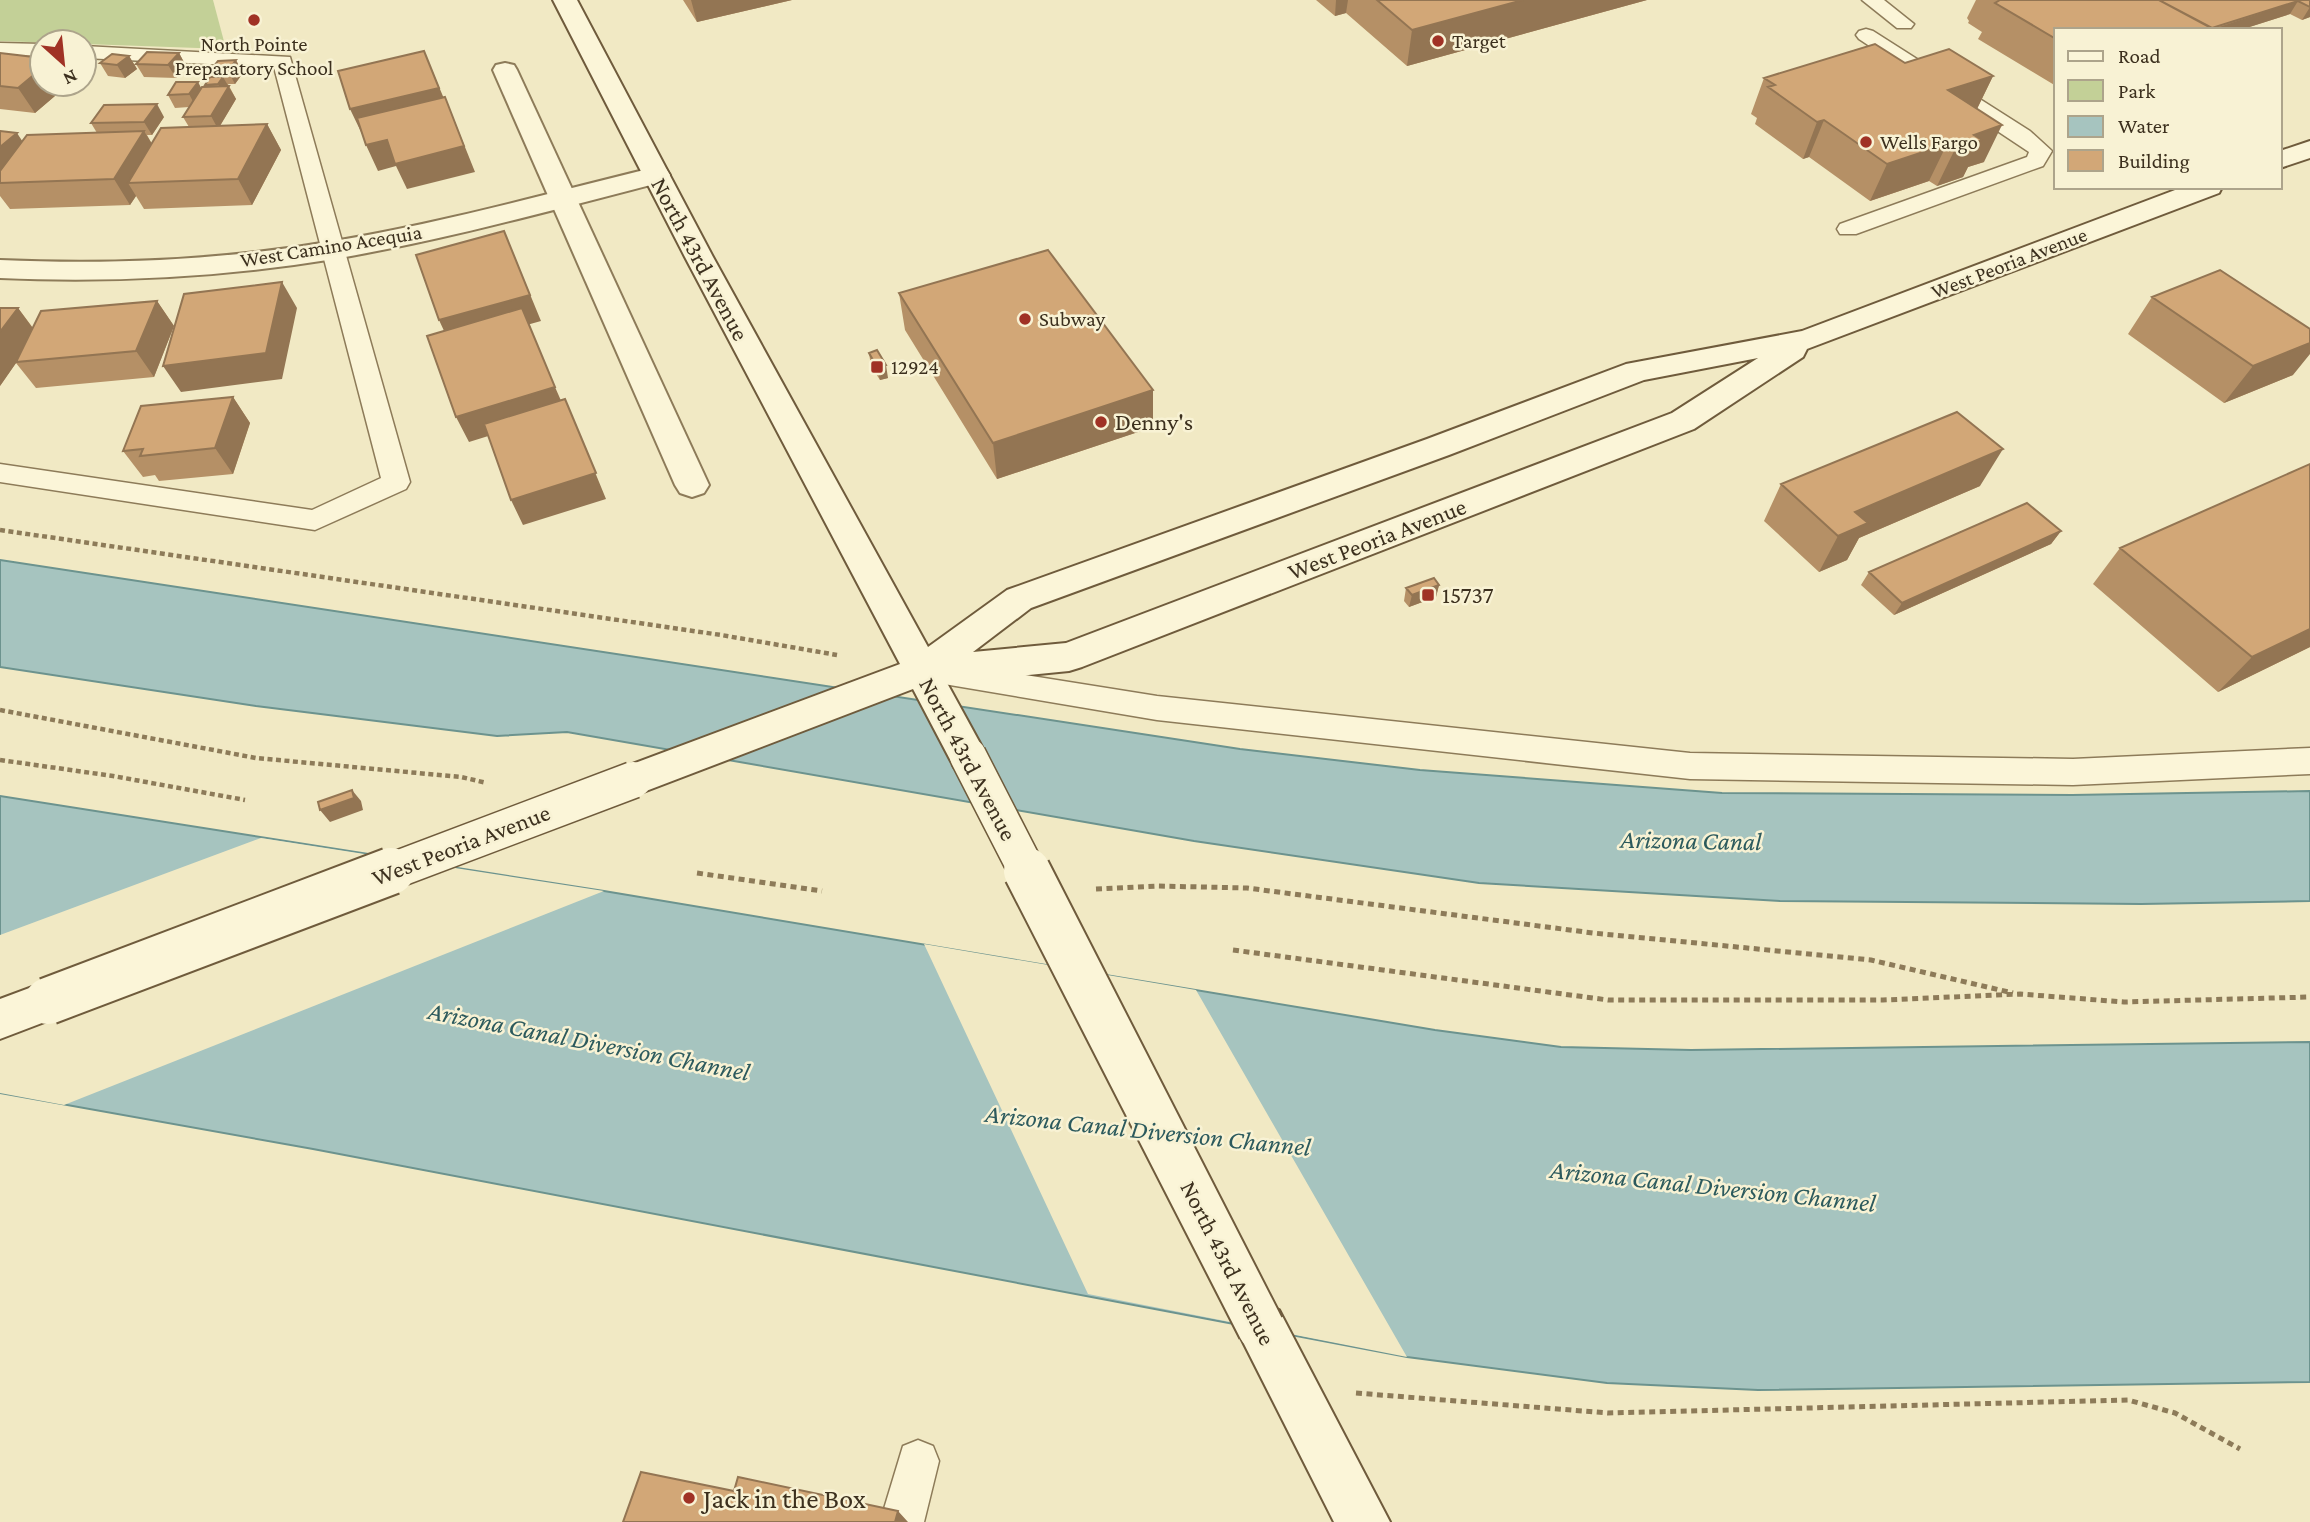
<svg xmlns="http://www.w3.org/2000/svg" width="2310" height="1522" viewBox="0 0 2310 1522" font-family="'Crimson Pro',serif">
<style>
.green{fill:#c3d097}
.water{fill:#a6c4bf;stroke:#6c938e;stroke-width:2}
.pier{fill:#f1e9c4}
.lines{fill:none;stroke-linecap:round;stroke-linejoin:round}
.service-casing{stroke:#8d7b59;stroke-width:3}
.minor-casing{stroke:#8d7b59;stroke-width:4}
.tertiary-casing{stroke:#8d7b59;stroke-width:4}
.secondary-casing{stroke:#6f5b3c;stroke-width:4}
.path-far1{stroke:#8d7b59;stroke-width:4.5;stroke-dasharray:5 3.5;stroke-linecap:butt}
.path{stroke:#8d7b59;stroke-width:5;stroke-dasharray:6 4.5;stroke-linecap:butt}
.service{fill:#fbf5d8;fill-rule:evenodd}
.minor{fill:#fbf5d8;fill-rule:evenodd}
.tertiary{fill:#fbf5d8;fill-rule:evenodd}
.secondary{fill:#fbf5d8;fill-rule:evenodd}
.secondary-bridge-far1-casing{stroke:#6f5b3c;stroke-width:39;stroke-linecap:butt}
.secondary-bridge-casing{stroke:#6f5b3c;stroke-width:50;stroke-linecap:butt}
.secondary-bridge-far1{stroke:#fbf5d8;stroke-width:36}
.secondary-bridge{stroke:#fbf5d8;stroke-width:46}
.wall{fill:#b59066}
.shaded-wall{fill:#937553}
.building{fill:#d2a777;stroke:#937553;stroke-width:2}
.poi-dot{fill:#a03225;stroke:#f8f2d4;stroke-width:2.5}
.labels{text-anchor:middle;stroke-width:5;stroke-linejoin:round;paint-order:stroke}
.far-poi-label{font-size:21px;fill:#3c301e;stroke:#f8f2d4;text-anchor:start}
.far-street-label{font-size:21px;fill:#3c301e;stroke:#f8f2d4}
.street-label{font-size:24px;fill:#3c301e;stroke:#f8f2d4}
.poi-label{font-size:24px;fill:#3c301e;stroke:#f8f2d4;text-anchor:start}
.water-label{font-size:26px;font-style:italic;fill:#2c5a5d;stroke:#f8f2d4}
.near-poi-label{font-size:28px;fill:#3c301e;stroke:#f8f2d4;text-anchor:start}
</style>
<rect width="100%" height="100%" fill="#f1e9c4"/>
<path class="green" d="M0,0H213L226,49L0,41Z"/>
<path class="water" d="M0,560L1240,749L1420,770L1722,793L2072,795L2310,791V901L2141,904L1780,901L1479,883L1194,841L567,732L497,736L256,706L0,667Z
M0,796L604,891L1435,1030L1561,1047L1691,1050L2310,1042V1382L1758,1390L1607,1383L1407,1357L313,1149L0,1093Z"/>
<path class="pier" d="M261,838L604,891L64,1105L0,1093V935Z
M924,944L1196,990L1407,1357L1088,1294Z"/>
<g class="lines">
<g class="service-casing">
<path id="service" d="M1862,0H1884L1914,24L1911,28H1897Z
M1866,29L1873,31L2030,131L2052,151L2043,166L1856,234H1840L1837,229L1840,224L2027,157L2029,152L1859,39L1856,35L1859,31Z
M0,43L42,44V56L0,55Z
M84,46L290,57L410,482L406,489L315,530L0,482V464L312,510L381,478L274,67L84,58Z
M937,661L1157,696L1690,753L2073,759L2310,748V774L2073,785L1690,779L1157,720L926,681L922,673L926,665Z
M918,1440L933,1446L939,1461L924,1522H880L903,1446Z"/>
</g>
<g class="minor-casing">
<path id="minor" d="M505,63L514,65L517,70L709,485L704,493L692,497L680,493L675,485L493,70L496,65Z"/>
</g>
<g class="tertiary-casing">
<path id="tertiary" d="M656,167L666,169L670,175L666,181C556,209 446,240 334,259C223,277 112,283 0,278V260C112,265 224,260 334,241C443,223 549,193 656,167Z"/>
</g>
<g class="secondary-casing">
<path id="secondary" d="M553,0H577L713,257L928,647L1007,590L1427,439L1626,364L1802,331L2183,187H2222L2219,193L1807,349L1803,357L1694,429L1082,667L1069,671L947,683L987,756L982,767L968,771L954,767L913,689L633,796L619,791L614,780L619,769L900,664L685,257ZM1758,358L1672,413L1066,643L973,652L1031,608L1449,455L1644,380Z
M2310,141V158L2280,168V151Z
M48,981L63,987L70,1001L63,1015L0,1039V999Z
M1261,1303L1279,1310L1390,1522H1334L1236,1328L1243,1310Z"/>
</g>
<path class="path-far1" d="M0,530L721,635L837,655
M0,710L256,758L461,777L487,783
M0,760L113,776L245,800"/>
<path class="path" d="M697,873L822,891
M1096,889L1158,886L1247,888L1593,933L1871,960L2013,993
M1233,950L1608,1000H1883L2020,994L2124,1002L2310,997
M1356,1393L1608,1413L2128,1400L2175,1413L2240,1449"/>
<use href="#service" class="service"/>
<use href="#minor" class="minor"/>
<use href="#tertiary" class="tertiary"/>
<use href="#secondary" class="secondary"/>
<g class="secondary-bridge-far1-casing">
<path id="secondary-bridge-far1" d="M968,756L1028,873
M387,873L633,780"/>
</g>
<g class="secondary-bridge-casing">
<path id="secondary-bridge" d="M1027,871L1261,1328
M48,1001L391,871"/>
</g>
<use href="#secondary-bridge-far1" class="secondary-bridge-far1"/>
<use href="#secondary-bridge" class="secondary-bridge"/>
</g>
<path class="wall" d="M683,0H792L697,22Z
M1316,0H1647L1407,66L1346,13L1335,16Z
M1976,0H2310V17L2302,20L2290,14L2240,30H2056V86L1978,39L1982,32L1968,23L1969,21L1967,18Z
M179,53L186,66L176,78L144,77L136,64Z
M0,54L69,84L35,113L0,109Z
M129,56L137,69L125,78L108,76L100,63Z
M218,61L243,73L235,84H228L236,99L220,126L267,124L281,150L252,205L144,209L136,196L130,205L10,209L0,196V131L22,141L97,133L91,123L164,117L152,135H147L152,144L189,127L183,117L189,107L175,108L168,95L206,87L205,85L213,77L210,71Z
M1993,76L1977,109L1984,162L1968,167L1963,177L1937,186L1929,181L1870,201L1809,157L1803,159L1755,124L1757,118L1751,114L1764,78Z
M899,293L1153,390V427L997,479L905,330Z
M2152,297L2293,375L2224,403L2128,334Z
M157,301L174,326L154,377L36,388L16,363L0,386L18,308L33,328Z
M869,353L888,378L880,380L871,366Z
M233,397L250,423L233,474L159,481L155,475L143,477L123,451Z
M1781,484L1980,486L1859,538L1847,560L1819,572L1764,521Z
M2061,531L2051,544L1894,615L1861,585L1869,572Z
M2120,548L2310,647L2218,692L2093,584Z
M1439,585L1436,597L1409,607L1404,601L1406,588Z"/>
<path class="shaded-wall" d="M691,0H792L697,22Z
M1336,0H1348L1346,13L1335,16Z
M1523,0H1647L1407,66L1412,30Z
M2298,1L2290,14L2240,30H2210Z
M2310,7V17L2302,20Z
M424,51L450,113L362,134L350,109Z
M179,53L186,66L176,78L168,65Z
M129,56L137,69L125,78L117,65Z
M236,60L243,73L235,84L228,71Z
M42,68V84H69L35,113L18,88Z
M1993,76L1975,113L1948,90Z
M223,77L236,99L218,129L211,116L224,95L218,84Z
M198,82L205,95L196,107L189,94Z
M445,97L475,172L407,189L396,166L378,171L366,145Z
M157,104L164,117L152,135L144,122Z
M1824,120L1809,157L1803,159L1817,122Z
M267,124L281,150L252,205L238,179Z
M2002,125L1984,162L1968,167L1963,177L1937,186L1955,149L1974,135Z
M144,131L160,157L128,183L136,196L130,205L114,179Z
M17,133L34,159L0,183V147Z
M1947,144L1929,181L1870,201L1887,164Z
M504,231L541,321L451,346L439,320Z
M282,282L297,308L282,379L181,392L163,366Z
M157,301L174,326L154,377L136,351Z
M18,308L37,334L16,362V363L0,386V332Z
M2310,343V354L2293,375L2224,403L2253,366Z
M886,365L888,378L880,380L877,367Z
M555,387L566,412L469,442L456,417Z
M1153,390V427L997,479L993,443Z
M233,397L250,423L233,474L215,448Z
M565,399L606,499L523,525L511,500Z
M2003,449L1980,486L1859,538L1847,560L1819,572L1838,536L1855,512Z
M2061,531L2051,544L1894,615L1902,603Z
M1439,585L1436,597L1409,607L1412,595Z
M2310,629V647L2218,692L2252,657Z
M352,790L361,801L363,810L330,822L320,810Z
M898,1511L908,1522H895Z"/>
<path class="building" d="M1377,0H1523L1412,30Z
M2000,0H2159L2215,30H2056V39L1995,3Z
M2159,0H2310V7L2298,1L2212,28Z
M1875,44L1905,63L1949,49L1993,76L1948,90L2002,125L1974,135L1982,140L1955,149L1947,144L1887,164L1824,120L1817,122L1768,87L1775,85L1764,78Z
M424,51L439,88L350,109L338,71Z
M147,52L179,53L168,65L136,64Z
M0,53L42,58V68L18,88L0,86Z
M112,54L129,56L117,65L100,63Z
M236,60L228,71H210L218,61Z
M210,77H223L218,84L205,85Z
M176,82H198L189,94L168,95Z
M229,86L211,116L183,117L202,87Z
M445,97L464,146L395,164L387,140L366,145L357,118Z
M157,104L144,122L91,123L104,105Z
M267,124L238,179L128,183L161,128Z
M0,131L17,133L0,147Z
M144,131L114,179L0,183V171L27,135Z
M504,231L530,295L439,320L416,255Z
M1048,250L1153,390L993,443L899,293Z
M2220,270L2310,329V343L2253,366L2152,297Z
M282,282L266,353L163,366L184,294Z
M157,301L136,351L16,362L41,311Z
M0,308H18L0,332Z
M522,308L555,387L456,417L427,336Z
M877,350L886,365L877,367L869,353Z
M233,397L215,448L140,456L143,449L123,451L141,406Z
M565,399L596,473L511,500L484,424Z
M1957,412L2003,449L1855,512L1868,523L1838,536L1781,484Z
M2310,464V629L2252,657L2120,548Z
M2027,503L2061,531L1902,603L1869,572Z
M1434,578L1439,585L1412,595L1406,588Z
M352,790L354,798L320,810L318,802Z
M641,1472L734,1491L738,1477L898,1511L895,1522H623Z"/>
<g class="poi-dot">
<circle cx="254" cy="20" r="7"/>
<circle cx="1438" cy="41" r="7"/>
<circle cx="1866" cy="142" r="7"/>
<circle cx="1025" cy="319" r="7"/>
<rect x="870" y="360" width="14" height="14" rx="3.5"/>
<circle cx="1101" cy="422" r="7"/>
<rect x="1421" y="588" width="14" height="14" rx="3.5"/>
<circle cx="689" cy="1498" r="7"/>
</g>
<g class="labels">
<g class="far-poi-label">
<text x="1452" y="48">Target</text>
<text x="254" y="51" text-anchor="middle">North Pointe<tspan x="254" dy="24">Preparatory School</tspan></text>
<text x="1880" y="149">Wells Fargo</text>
<text x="1039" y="326">Subway</text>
<text x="891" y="374">12924</text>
</g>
<g class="far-street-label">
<text transform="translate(331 246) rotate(-9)" y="7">West Camino Acequia</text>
<text transform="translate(2009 263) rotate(-21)" y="7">West Peoria Avenue</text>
</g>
<g class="street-label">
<text transform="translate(700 259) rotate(62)" y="8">North 43rd Avenue</text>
<text transform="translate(1377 539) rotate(-21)" y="8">West Peoria Avenue</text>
<text transform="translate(968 759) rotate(62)" y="8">North 43rd Avenue</text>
<text transform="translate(461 845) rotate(-21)" y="8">West Peoria Avenue</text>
<text transform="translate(1228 1263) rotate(63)" y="8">North 43rd Avenue</text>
</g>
<g class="poi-label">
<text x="1115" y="430">Denny's</text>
<text x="1442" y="603">15737</text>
</g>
<g class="water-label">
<text transform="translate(1691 840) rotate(1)" y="9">Arizona Canal</text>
<text transform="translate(589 1041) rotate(11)" y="9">Arizona Canal Diversion Channel</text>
<text transform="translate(1148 1130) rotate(6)" y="9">Arizona Canal Diversion Channel</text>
<text transform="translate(1713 1186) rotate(6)" y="9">Arizona Canal Diversion Channel</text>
</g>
<g class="near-poi-label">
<text x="703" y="1508">Jack in the Box</text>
</g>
</g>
<rect x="2054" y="28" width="228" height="161" fill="#f8f2d4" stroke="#ada48b" stroke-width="2"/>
<rect x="2068" y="51" width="35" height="10" fill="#fbf5d8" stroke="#ada48b" stroke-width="2"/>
<text x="2118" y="63" font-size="21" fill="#3c301e">Road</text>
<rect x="2068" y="80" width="35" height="21" fill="#c3d097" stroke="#ada48b" stroke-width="2"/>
<text x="2118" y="98" font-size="21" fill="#3c301e">Park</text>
<rect x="2068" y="116" width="35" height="21" fill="#a6c4bf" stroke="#ada48b" stroke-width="2"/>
<text x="2118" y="133" font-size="21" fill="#3c301e">Water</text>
<rect x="2068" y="150" width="35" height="21" fill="#d2a777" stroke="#ada48b" stroke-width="2"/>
<text x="2118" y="168" font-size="21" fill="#3c301e">Building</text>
<g transform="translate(63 63) rotate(153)"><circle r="33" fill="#f8f2d4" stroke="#ada48b" stroke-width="2"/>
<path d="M0-5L12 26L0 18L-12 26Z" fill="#a03225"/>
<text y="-10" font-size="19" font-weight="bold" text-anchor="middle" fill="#3c301e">N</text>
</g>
</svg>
